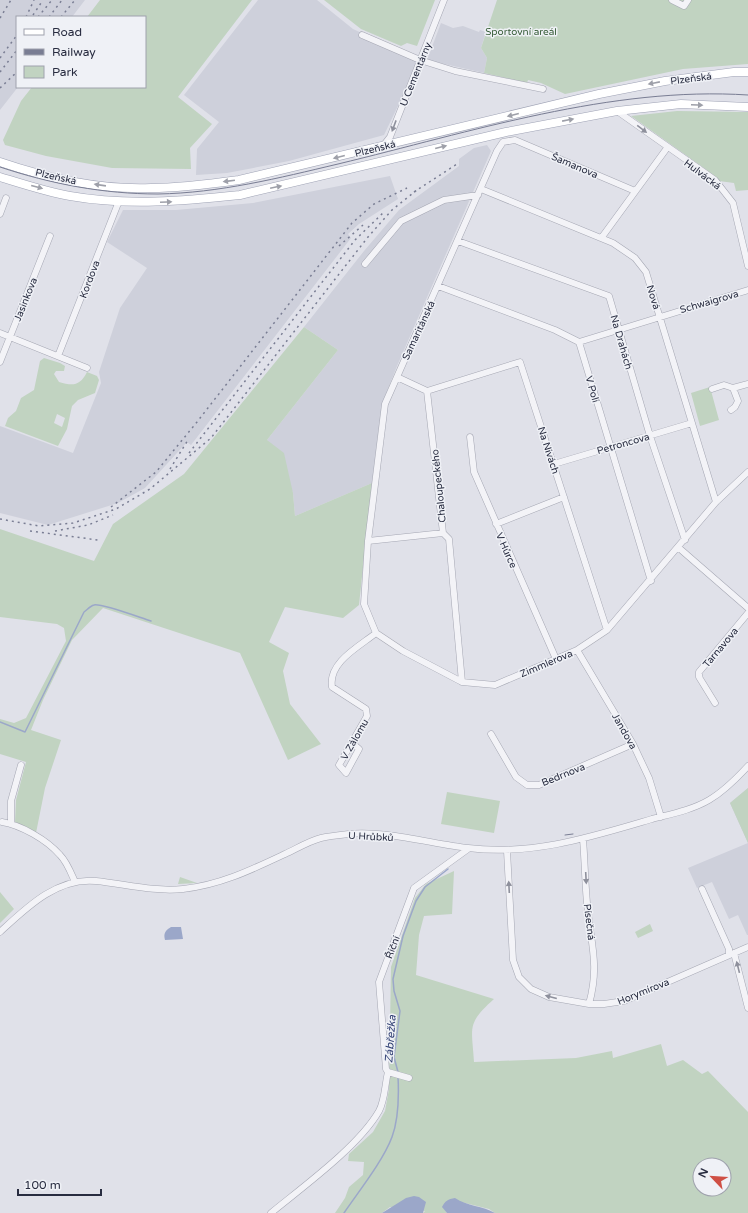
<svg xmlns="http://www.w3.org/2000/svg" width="748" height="1213" viewBox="0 0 748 1213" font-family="'Varela Round',sans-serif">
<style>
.built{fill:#ced0db}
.green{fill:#c1d3c1;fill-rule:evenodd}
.water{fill:#9ba7c9}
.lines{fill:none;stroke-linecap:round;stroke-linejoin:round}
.stream{stroke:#9ba7c9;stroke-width:1.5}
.minor-casing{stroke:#a5a7b3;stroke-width:7}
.major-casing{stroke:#9fa3b5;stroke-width:9}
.minor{stroke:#f3f3f7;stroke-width:6}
.major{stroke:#fff;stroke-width:8}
.tram{stroke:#797d93;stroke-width:1}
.rail{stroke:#797d93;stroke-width:1.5;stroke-dasharray:2 4;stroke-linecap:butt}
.oneway{fill:#9ea0a9}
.oneway2{fill:#8e909c}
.labels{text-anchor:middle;stroke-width:3;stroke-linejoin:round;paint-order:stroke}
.park-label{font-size:10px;fill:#365c37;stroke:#eff1f6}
.street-label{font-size:10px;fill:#282c40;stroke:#eff1f6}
.water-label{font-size:11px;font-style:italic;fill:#324174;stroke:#eff1f6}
</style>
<rect width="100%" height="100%" fill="#e0e1e9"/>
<path class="built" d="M0,0H85L72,17H17L18,87L0,110Z
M258,0H317L353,29L420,60L384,135L289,161L227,173L196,175L197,149L219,122L184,95Z
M441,23L453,28L463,26L479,32L480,30L486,32L481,48L487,58L484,73L427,60Z
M487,145L491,151L397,366L382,404L372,483L295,516L293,493L267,440L338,350L304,327L364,251L399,210L459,166V159L474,148Z
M390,176L398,199L359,224L348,234L351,238L191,445L187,442L145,488L118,503L48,525L0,513V426L73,453L101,383L99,372L120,308L147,268L107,242L123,210H176L253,203Z
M748,788V935H747L738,915L729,919L712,882L697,888L688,868L748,843L730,803Z"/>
<path class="green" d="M100,0H252L178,97L212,124L190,148L191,169L112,168L46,156L5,145L3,140L21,101L32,87H145V17H87Z
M324,0H435L417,46L407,43L401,46L361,29Z
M497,0H748V64L683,69L565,94L541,83L528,80L527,83L484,73L487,58L481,48Z
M677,111L748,112V190L736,191L734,183L719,181L708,171L631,116Z
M304,327L338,350L267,440L284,453L293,493L295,516L372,483L359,605L343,618L285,607L269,642L289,653L283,671L290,704L321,744L288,760L240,653L103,608L72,640L43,700L31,730L61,740L45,788L36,833L15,822L16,800L26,762L0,754V719L14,723L26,718L66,641L64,628L57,624L0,617V529L94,561L113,524L184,474Z
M44,358L60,363L65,366L64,371H56L54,374L59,382C73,386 80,386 87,372L97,376L99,380L95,393L78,400L72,406L67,429L58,446L5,426L8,418L16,411L21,398L34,390L40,361ZM57,414L65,418L62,427L54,423Z
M710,387L719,420L700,426L691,393Z
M748,788V843L730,803Z
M447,792L500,801L494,833L441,824Z
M454,871L452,914L424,916L419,935L416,975L494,999C466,1024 472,1027 474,1062L576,1058L612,1051L613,1058L661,1044L667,1066L683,1060L702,1074L708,1071L748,1112V1213H495L489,1209L461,1202L443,1207L447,1213H423L425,1211L390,1207L382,1213H335L345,1198L349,1187L363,1175L364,1162L348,1161L349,1154L373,1132L385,1111L389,1089L391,967L415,898L426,884ZM700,1165H724V1189H700Z
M180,877L197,883L178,884Z
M0,892L14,909L0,923Z
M650,924L653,931L638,938L635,932Z"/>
<path class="water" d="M171,927H181L183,939L165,940C163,933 166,930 171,927Z
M414,1196L419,1197L426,1202L423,1213H382L406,1198Z
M455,1198C467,1206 483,1206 495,1213H447L442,1207C445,1201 448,1199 455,1198Z"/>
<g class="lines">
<path class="stream" d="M0,722L25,732L84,612C87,610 90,606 94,605C101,603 141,618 151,621
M398,1072L394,1057L400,1011L394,991L393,979L403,936L416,901L425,887L448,869
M344,1213C359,1191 383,1161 392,1137C399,1118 399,1096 398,1076"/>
<g class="minor-casing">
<path id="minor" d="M672,0L684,6L688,0
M362,35L420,60L455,71L543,89
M617,111L715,180L733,203L748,266
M383,146L390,137L444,0
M481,189L613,243L635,258L646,272L716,502
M635,191L515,140L503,142L497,151L385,404L368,541L364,604L376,633L403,651L462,682L495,685L556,659L577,650L607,630L716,502L748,472
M0,214L6,198
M602,237L667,148
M458,241L609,296L650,436L685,540
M365,264L401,221L444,200L478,195
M438,286L555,330L579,342L651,581
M0,333L87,368
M579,342L748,290
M58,356L119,201
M0,362L50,236
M397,377L427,391L443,533L449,539L462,682
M733,388L748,384
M712,389L724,385L733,388L738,401L735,407L731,410
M427,391L520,362L607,630
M470,437L474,472L556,659
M554,464L692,423
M496,524L564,497
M368,541L443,533
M679,548L748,608
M577,650L633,744L649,778L661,817
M715,703L699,677V672L748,613
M491,734L516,777L527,785H539L633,744
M352,743L359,749L346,773L339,765L367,716L366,709L332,687C328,662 360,646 376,633
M2,822C21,825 47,840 60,855C67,862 71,873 75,882
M11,823V801L21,765
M583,839C585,863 585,888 588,913C592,947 599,968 589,1004
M507,851L513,960L519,977L531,989L549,997L589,1004H604L624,1001L748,947
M702,889L729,949V955
M0,932C26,908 57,877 96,881C125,884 154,892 183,889C220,885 251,870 285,854C296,849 309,841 321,838C330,836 340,835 349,834C383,830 433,844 468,848C532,856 591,837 652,819C671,814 692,810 709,800C724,791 736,779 748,766
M734,953L748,1008
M409,1078L388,1072L386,1069L379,982L414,888L468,849
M271,1213C304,1186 359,1146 379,1111C385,1100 385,1084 388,1072"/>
</g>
<g class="major-casing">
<path id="major" d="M0,162C47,178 100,190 151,188C180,188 210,184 239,180L599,94L665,81L734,72H748
M0,177C23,184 47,192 70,196C127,206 184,201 240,195L506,132L617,111L681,104L748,107"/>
</g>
<use href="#minor" class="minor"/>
<use href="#major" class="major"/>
<path class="tram" d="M0,167C51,184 104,194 158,194C219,193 279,178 338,164C471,132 611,86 748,95
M565,835L573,834"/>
<path class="rail" d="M33,15L43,0
M26,17L34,0
M38,17L52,0
M49,17L62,0
M61,17L75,0
M0,18L11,0
M0,58L17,35
M0,72L17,50
M0,88L17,72
M414,192L457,164
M339,246L363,225
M189,453L355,240L384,212
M170,469L188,440
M111,507L156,472L197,422L352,223L374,204L407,188
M0,519L39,526L73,523L116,509L150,489L211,438L368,237L392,210L417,190
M30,531L98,540
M55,531L88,525L113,515"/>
</g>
<defs><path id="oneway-solid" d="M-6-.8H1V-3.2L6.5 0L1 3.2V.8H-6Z"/></defs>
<g class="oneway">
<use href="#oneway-solid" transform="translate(654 83) rotate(169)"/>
<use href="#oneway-solid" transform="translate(697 105) rotate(2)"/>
<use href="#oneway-solid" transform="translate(513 115) rotate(166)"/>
<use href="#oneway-solid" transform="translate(568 120) rotate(-11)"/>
<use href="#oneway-solid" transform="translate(441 147) rotate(-14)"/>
<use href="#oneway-solid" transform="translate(339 157) rotate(166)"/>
<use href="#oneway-solid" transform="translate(229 181) rotate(173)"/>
<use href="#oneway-solid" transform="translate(100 185) rotate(-172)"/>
<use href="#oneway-solid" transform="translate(37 187) rotate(15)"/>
<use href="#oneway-solid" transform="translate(276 187) rotate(-12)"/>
<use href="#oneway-solid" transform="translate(166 202) rotate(-3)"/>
</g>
<g class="oneway2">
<use href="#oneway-solid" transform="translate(394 126) rotate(110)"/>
<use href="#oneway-solid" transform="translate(642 129) rotate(37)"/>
<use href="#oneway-solid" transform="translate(586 878) rotate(87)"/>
<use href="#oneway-solid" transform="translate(509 887) rotate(-93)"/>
<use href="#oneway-solid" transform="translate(738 967) rotate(-104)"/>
<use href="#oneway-solid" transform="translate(551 997) rotate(-165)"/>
</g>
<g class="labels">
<g class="park-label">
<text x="521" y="35">Sportovní areál</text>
</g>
<g class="street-label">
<text transform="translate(415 74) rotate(-68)" y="4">U Cementárny</text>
<text transform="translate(691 78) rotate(-7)" y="4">Plzeňská</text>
<text transform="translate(375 148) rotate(-14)" y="4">Plzeňská</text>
<text transform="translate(575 165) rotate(23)" y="4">Šamanova</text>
<text transform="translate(703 174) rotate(37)" y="4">Hulvácká</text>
<text transform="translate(56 176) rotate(13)" y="4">Plzeňská</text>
<text transform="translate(89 279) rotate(-69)" y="4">Kordova</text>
<text transform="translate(654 297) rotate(73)" y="4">Nová</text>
<text transform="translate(25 299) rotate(-68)" y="4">Jasinkova</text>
<text transform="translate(709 301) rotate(-16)" y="4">Schwaigrova</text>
<text transform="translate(418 330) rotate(-65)" y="4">Samaritánská</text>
<text transform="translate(622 342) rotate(74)" y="4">Na Drahách</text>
<text transform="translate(593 389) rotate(74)" y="4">V Poli</text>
<text transform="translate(623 443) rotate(-16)" y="4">Petroncova</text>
<text transform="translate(549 450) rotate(72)" y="4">Na Nivách</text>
<text transform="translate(438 486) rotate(-96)" y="4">Chaloupeckého</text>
<text transform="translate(507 550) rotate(66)" y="4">V Hůrce</text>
<text transform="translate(720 647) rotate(-50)" y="4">Tarnavova</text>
<text transform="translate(546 663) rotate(-23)" y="4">Zimmlerova</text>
<text transform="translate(625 731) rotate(60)" y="4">Jandova</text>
<text transform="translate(354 739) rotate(-60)" y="4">V Zálomu</text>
<text transform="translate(563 774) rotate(-22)" y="4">Bedrnova</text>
<text transform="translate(371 836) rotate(3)" y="4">U Hrůbků</text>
<text transform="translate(590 922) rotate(83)" y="4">Písečná</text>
<text transform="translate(392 947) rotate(-69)" y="4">Říční</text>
<text transform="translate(643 991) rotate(-22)" y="4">Horymírova</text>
</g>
<g class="water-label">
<text transform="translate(390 1039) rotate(-86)" y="4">Zábřežka</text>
</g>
</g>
<rect x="16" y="16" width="130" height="72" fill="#eff1f6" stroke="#9fa2ad"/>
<rect x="24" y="29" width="20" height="6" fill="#ffffff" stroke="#9fa2ad"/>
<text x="52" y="36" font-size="12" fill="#282c40">Road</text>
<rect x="24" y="49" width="20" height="6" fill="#797d93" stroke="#9fa2ad"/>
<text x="52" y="56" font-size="12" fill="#282c40">Railway</text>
<rect x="24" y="66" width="20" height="12" fill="#c1d3c1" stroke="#9fa2ad"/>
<text x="52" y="76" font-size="12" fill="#282c40">Park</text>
<g transform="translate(712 1177) rotate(295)"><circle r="19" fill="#eff1f6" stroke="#9fa2ad"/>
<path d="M0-3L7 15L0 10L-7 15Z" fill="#cf4f44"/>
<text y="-6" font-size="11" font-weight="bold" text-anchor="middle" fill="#282c40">N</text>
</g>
<path d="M18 1189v6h83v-6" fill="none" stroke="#282c40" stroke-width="2"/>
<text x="24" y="1189" font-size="12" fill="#282c40" stroke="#eff1f6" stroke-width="3" paint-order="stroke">100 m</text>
</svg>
